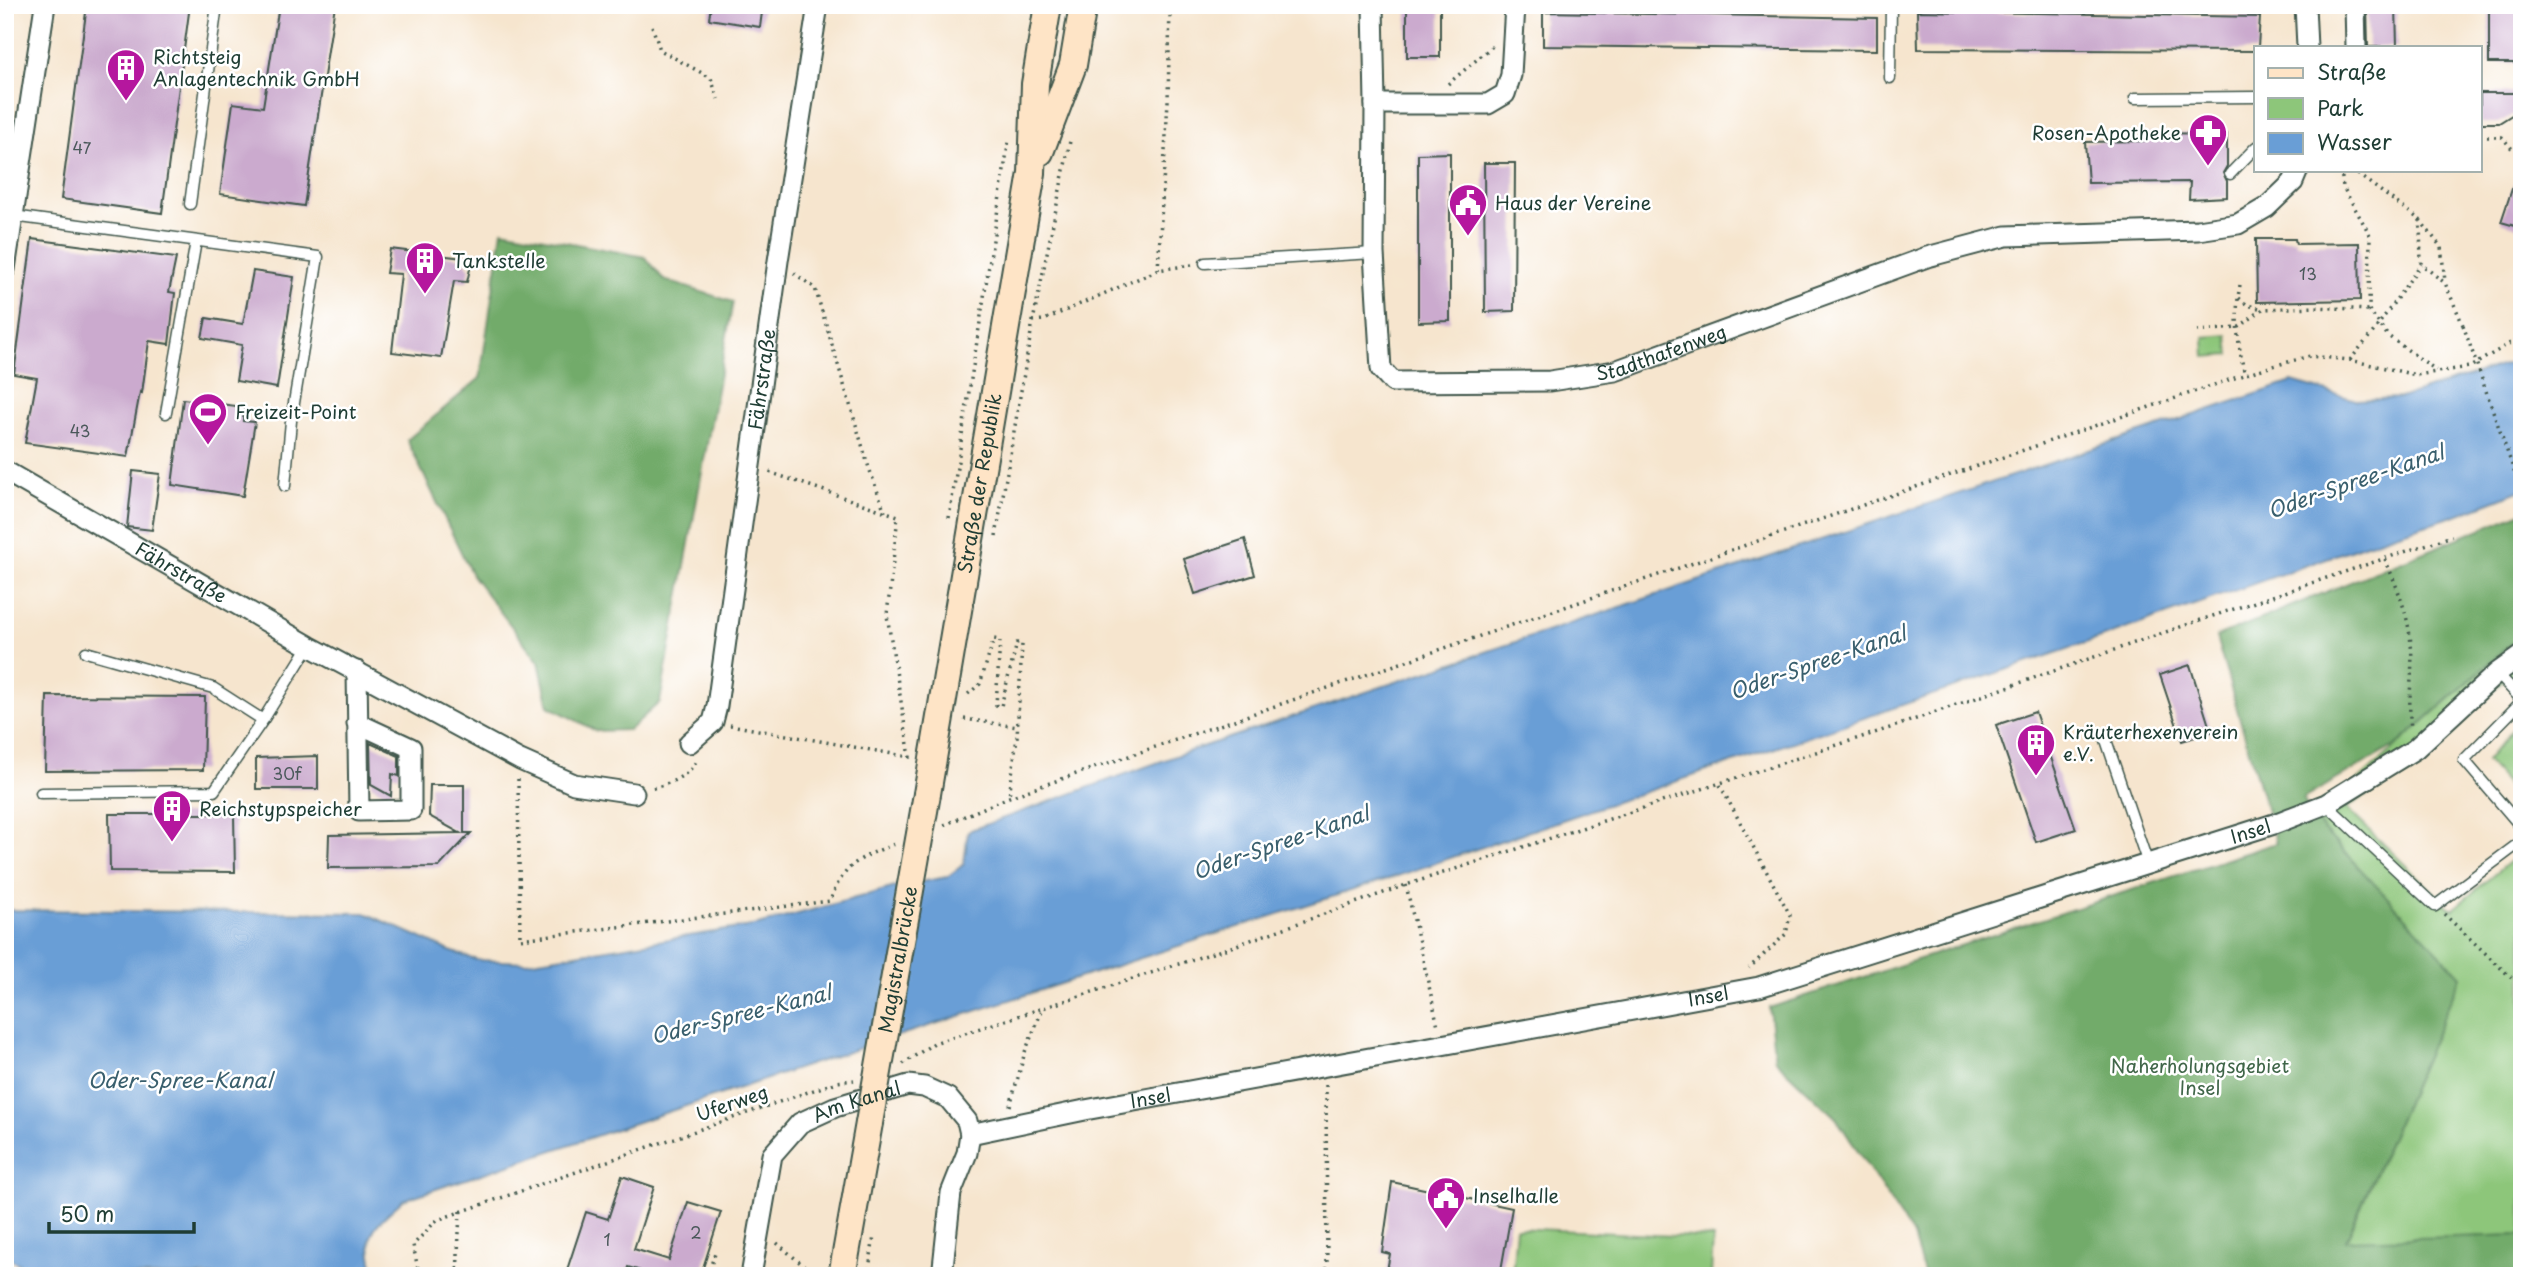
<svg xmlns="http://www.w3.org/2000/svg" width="2527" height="1281" viewBox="0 0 2527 1281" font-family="'Playpen Sans',sans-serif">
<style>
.green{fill:#8dc67a;stroke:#568257;stroke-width:2}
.forest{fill:#72ab6a;stroke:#48744f;stroke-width:2}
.water{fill:#699ed6;stroke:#446e85;stroke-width:2}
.building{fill:#cbaace}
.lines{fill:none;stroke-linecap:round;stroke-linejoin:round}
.lane-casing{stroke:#3f564b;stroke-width:13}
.street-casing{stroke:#3f564b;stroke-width:23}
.secondary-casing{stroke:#3f564b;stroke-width:30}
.path{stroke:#3f564b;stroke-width:3.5;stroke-dasharray:2 5;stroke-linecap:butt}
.lane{stroke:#fff;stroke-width:10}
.street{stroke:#fff;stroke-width:19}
.secondary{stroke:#fee4c6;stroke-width:26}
.secondary-bridge-casing{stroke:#3f564b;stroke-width:30;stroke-linecap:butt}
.path-bridge{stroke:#3f564b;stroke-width:3.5;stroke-dasharray:2 5;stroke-linecap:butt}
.secondary-bridge{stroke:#fee4c6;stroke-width:26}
.labels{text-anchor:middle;stroke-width:5;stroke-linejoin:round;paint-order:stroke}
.number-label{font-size:16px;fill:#4a585a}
.poi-label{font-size:19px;fill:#1f3d34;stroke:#fff;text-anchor:start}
.street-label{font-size:19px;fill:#1f3d34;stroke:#fff}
.park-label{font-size:19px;fill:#406649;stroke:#fff}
.water-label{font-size:21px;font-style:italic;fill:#395f6d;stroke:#fff}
</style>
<rect width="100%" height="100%" fill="#fff"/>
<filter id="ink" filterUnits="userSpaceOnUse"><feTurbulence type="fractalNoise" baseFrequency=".0143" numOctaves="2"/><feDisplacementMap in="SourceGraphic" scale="14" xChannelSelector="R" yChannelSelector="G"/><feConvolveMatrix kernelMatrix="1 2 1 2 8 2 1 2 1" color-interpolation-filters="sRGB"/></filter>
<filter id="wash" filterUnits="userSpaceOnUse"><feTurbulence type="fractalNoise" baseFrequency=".00686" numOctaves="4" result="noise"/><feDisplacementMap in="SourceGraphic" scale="28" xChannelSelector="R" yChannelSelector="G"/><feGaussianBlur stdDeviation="1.57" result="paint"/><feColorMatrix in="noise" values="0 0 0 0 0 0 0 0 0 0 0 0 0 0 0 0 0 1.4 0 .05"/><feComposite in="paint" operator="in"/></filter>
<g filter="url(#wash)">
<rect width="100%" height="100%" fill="#f6e5ce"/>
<path class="green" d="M2228,335L2230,355L2205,357L2204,337Z
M2522,634V686L2510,675L2455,724L2420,762L2346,808L2452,910L2522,851V1235L2346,1241L2461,976L2314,820Z
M2522,718V802L2486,761Z
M1516,1228L1713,1238L1711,1276H1512Z"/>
<path class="forest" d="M502,230L645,257L664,280L733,302L660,702L629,730L596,731L549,706L539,662L472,575L407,440L480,378Z
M2522,512V634L2398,744L2303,799L2314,820L2461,976L2346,1240L2522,1235V1276H1925L1912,1234L1836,1118L1775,1060L1769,1008L2276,843L2216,637Z"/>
<path class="water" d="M2522,359V490L2454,516L2392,535L2106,636L1394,877L863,1047L403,1200C373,1228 363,1230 375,1273L380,1276H40L5,1256V910L365,913L450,951L477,960L526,962L758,925L899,886L947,877L964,864L968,831L1184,753L2292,382L2356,400L2400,398Z"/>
<g id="blocks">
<path class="building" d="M87,5H190L162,213L61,199Z
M279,5H335L304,206L220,194L233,103L263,107Z
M711,5H763L760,27L709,19Z
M1407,5H1440V57H1407Z
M2367,5H2396L2397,47H2368Z
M2489,5H2518V63H2489Z
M1917,11L2260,17L2258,47H2256V51L1918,49Z
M1543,12L1877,18V50L1543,46Z
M2480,93H2515V113L2499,123H2480Z
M2146,133L2227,134V166L2223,173L2227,181V197L2189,199L2190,182L2088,183L2085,142L2146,141Z
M1450,153V321L1418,322V154Z
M1484,163H1515L1514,311L1485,312Z
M2519,168L2522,169V228L2501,222Z
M32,239L176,258L169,292L175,293L169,344L149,341L142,393L140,392L128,457L25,443L37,378L14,374Z
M2256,239H2295L2296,244L2359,243L2360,300L2257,302Z
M390,249L463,258L470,269L467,282L454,281L441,358L392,352L401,274L386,273Z
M253,271L294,277L277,388L236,381L242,345L202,338L206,318L243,324Z
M183,399L244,407L243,421L255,422L243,496L172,485Z
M133,471L160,474L152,530L127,527Z
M1245,539L1255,575L1195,594L1184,559Z
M2190,665L2211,732L2182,741L2160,675Z
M47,696L205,697L203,770L45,771Z
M2035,712L2076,829L2036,842L1996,725Z
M370,743L399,756V776L392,774L391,796L371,785Z
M318,756V789H256V758Z
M430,785H464V833H471L439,867L328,868L329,835L460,833L429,816Z
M109,814H234L235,872L110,871Z
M622,1176L654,1187L634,1249L669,1260L688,1202L721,1212L702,1271L707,1273V1276H657L628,1267L625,1276H565L586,1212L608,1219Z
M1392,1182L1512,1208L1500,1276H1386L1390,1254L1382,1252Z"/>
</g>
</g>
<g filter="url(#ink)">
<use href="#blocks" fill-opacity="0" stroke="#3f564b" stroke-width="2"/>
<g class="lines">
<g class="lane-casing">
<path id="lane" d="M1890,78L1891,5
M2135,98L2256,97
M2230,174L2256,147
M190,204L217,5
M13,216L318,257L291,421L285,486
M1205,263L1374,253
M166,413L196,241
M86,652L213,688L263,720L309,646
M2497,673L2522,700
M2522,701L2464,760L2522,828
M2105,737L2148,864
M41,793L214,791L263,720
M2326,804L2435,906L2522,841"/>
</g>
<g class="street-casing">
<g id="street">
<path id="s1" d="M1373,5L1375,104L1374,253L1381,369L1393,382L1550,381L1615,371L1927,257L2006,236L2198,230L2238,224L2267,207L2293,182L2298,170"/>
<path d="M2305,5L2307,47"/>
<path d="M2355,5L2356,47"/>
<path d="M1375,104H1488L1505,94L1511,75L1515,5"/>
<path d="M5,269L45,5"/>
<path id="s2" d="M5,471L309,646L520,760L574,784L634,793"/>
<path d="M357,671L359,811L411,810V748L357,723"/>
<path id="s3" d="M689,743L713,722L717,706L778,261L818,5"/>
<path id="s4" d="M970,1134L1085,1110L1759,987L2274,824L2326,804L2415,749L2497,673L2522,655"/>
<path id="s5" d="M751,1276L772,1155L800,1123L835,1107L908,1085L924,1087L948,1098L967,1121L970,1134L967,1153L951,1193L942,1276"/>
</g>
</g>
<g class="secondary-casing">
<g id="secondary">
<path d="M1040,152L1073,65L1083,5"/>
<path id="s6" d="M927,794L1032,173L1035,84L1048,5"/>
<path d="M842,1276L869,1123"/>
</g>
</g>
<path class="path" d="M652,26L660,50L711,78L718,99
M1448,84L1495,44
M2480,137H2502L2513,150L2522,145
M2341,170L2343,187L2370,235L2369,310L2388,336L2436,370
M2352,170L2420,220L2421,264L2445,283L2463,325
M2420,220L2441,247L2445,281
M1158,270L1168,101L1170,5
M794,273L815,288L869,468L885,512
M2240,285C2234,315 2238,346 2245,375
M2239,298L2247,305L2263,309
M1033,321L1044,320L1158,270L1192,265
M2197,331L2238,328L2263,309L2316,307L2369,310
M2350,360L2374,331L2421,264
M949,518L1009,139
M996,536L1033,321L1070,141
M2385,559C2397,587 2408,613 2411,644C2414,671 2407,699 2411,727
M968,694L980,684L994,639L1000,640L996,705L1001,706L1017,643L1022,644L1017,737L1009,797
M964,719L1018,727
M730,725L910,757L887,615L898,516L766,471
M518,779L520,939L830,901C845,862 860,858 897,843
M1720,785L1790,915L1786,934L1749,968
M653,788C669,784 691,775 697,759
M944,825L1009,797L2255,371L2310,356L2350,360L2416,375L2470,367L2522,336
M1406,885L1438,1026
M2444,914L2522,988
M903,1064L934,1043L1043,1008
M1326,1085L1327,1276
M1010,1106L1025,1052L1043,1008L1231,947L1406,885L1893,727L2183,626L2452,536
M777,1243L816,1276
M429,1276L418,1269L413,1245L437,1220L837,1082L854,1080
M457,1276L460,1211
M707,1276L716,1251
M868,1276L874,1236"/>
<use href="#lane" class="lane"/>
<use href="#street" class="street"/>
<use href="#secondary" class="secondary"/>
<g class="secondary-bridge-casing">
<g id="secondary-bridge">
<path id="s7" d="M869,1123L927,794"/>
</g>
</g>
<path class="path-bridge" d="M2463,325L2522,494"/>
<use href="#secondary-bridge" class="secondary-bridge"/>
</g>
</g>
<defs>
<g id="building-pin" transform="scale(2.0125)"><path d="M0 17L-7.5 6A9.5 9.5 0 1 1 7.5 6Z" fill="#b5179e" stroke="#fff"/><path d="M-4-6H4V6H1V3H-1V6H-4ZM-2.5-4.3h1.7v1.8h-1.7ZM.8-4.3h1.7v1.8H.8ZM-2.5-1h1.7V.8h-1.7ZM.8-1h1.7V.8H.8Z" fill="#fff"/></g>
<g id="pharmacy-pin" transform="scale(2.0125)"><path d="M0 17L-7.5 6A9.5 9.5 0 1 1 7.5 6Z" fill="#b5179e" stroke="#fff"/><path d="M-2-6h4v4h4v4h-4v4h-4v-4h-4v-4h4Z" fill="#fff"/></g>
<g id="civic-pin" transform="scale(2.0125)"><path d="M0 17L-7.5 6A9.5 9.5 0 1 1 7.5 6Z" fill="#b5179e" stroke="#fff"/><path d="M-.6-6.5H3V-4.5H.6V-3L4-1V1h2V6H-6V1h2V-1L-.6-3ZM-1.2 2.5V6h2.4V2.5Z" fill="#fff"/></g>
<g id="stadium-pin" transform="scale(2.0125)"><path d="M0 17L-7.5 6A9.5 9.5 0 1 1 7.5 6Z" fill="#b5179e" stroke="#fff"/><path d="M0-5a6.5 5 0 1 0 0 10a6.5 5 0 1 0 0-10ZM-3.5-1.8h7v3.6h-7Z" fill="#fff"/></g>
</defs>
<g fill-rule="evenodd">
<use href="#building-pin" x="126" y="68"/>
<use href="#pharmacy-pin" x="2208" y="133"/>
<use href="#civic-pin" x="1468" y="203"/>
<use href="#building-pin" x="425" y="261"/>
<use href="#stadium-pin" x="208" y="412"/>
<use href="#building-pin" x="2036" y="743"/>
<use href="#building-pin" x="172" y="809"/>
<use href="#civic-pin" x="1446" y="1196"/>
</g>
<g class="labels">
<g class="number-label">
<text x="82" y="154">47</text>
<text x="2308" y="280">13</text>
<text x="80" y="437">43</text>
<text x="287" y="780">30f</text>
<text x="696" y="1239">2</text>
<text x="607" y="1246">1</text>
</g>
<g class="poi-label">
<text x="153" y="64">Richtsteig<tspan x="153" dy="22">Anlagentechnik GmbH</tspan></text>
<text x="2181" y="140" text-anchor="end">Rosen-Apotheke</text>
<text x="1495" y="210">Haus der Vereine</text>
<text x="452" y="268">Tankstelle</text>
<text x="235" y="419">Freizeit-Point</text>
<text x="2063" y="739">Kräuterhexenverein<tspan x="2063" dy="22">e.V.</tspan></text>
<text x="199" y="816">Reichstypspeicher</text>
<text x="1473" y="1203">Inselhalle</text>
</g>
<g class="street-label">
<text dy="7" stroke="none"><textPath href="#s1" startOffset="654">Stadthafenweg</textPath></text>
<text dy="7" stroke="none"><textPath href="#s3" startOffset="378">Fährstraße</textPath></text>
<text dy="7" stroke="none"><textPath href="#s6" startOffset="315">Straße der Republik</textPath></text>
<text dy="7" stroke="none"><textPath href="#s2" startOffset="203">Fährstraße</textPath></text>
<text dy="7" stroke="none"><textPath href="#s4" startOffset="1318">Insel</textPath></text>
<text dy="7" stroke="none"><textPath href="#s7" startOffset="166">Magistralbrücke</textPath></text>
<text dy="7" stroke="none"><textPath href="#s4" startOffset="751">Insel</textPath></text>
<text dy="7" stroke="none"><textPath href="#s4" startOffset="184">Insel</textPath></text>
<text transform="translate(732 1103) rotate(-19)" y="7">Uferweg</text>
<text dy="7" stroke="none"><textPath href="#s5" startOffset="226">Am Kanal</textPath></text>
</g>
<g class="park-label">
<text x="2200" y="1073">Naherholungsgebiet<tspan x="2200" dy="22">Insel</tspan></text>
</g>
<g class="water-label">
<text transform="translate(2356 482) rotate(-19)" y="7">Oder-Spree-Kanal</text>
<text transform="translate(1818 663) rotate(-19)" y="7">Oder-Spree-Kanal</text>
<text transform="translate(1281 843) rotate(-19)" y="7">Oder-Spree-Kanal</text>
<text transform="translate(741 1015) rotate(-14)" y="7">Oder-Spree-Kanal</text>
<text x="180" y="1088">Oder-Spree-Kanal</text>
</g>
</g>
<rect width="2527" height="1281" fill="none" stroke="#fff" stroke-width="28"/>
<rect x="2254" y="46" width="228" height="126" fill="#ffffff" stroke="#a5b1ae" stroke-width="2"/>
<rect x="2268" y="68" width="35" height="10" fill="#fee4c6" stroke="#a5b1ae" stroke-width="2"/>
<text x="2317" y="80" font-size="21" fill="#1f3d34">Straße</text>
<rect x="2268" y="98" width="35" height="21" fill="#8dc67a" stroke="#a5b1ae" stroke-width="2"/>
<text x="2317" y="116" font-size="21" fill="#1f3d34">Park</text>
<rect x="2268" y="133" width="35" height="21" fill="#699ed6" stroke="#a5b1ae" stroke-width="2"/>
<text x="2317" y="150" font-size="21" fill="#1f3d34">Wasser</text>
<path d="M49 1222v10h145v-10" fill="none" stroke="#1f3d34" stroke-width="3.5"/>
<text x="60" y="1222" font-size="21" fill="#1f3d34" stroke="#ffffff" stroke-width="5" paint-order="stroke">50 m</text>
</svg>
